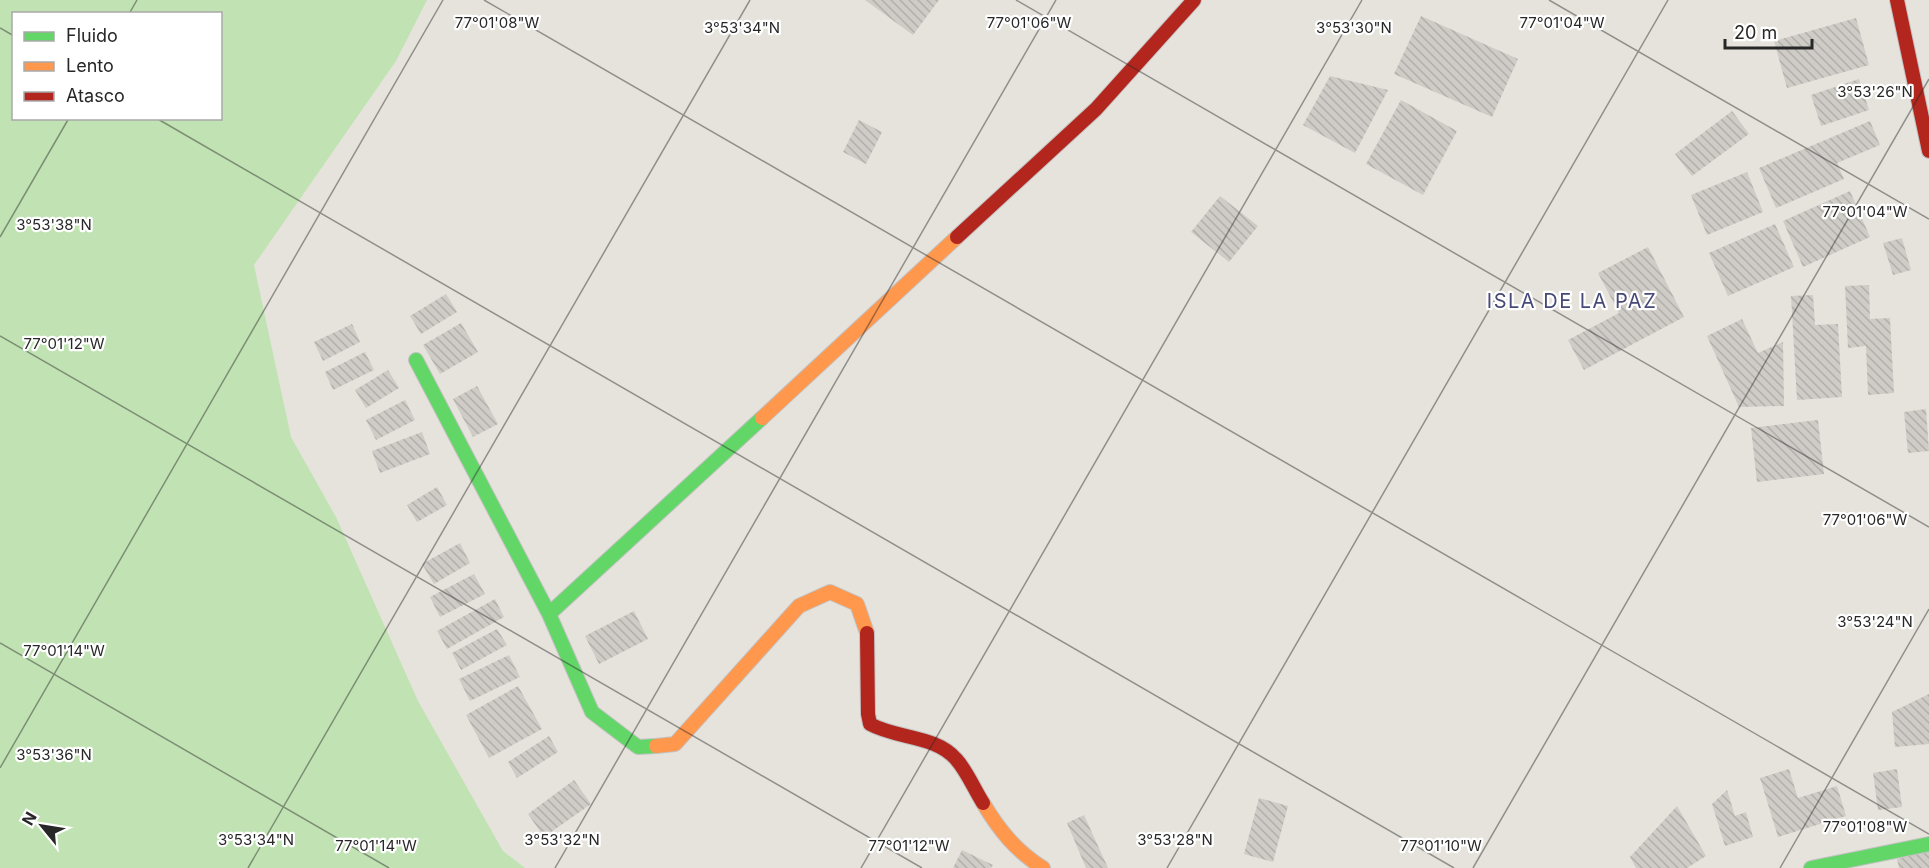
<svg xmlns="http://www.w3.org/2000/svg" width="1929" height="868" viewBox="0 0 1929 868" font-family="Inter,sans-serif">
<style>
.grass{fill:#c1e3b3;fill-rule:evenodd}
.building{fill:url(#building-back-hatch)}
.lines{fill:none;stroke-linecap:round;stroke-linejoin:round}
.fast-casing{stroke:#c3c2c2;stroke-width:16}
.slow-casing{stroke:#c3c2c2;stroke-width:16}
.jam-casing{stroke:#c3c2c2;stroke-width:16}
.fast{stroke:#63d668;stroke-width:14}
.slow{stroke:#ff974d;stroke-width:14}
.jam{stroke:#b3261e;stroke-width:14}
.ticks{fill:none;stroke:#272727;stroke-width:1.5;stroke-opacity:0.45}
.labels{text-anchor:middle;stroke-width:4.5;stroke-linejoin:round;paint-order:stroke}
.neighbourhood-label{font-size:20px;letter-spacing:1.5px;fill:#474a78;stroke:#fff}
.ticks-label{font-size:15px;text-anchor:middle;fill:#272727;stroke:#fff;stroke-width:4.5;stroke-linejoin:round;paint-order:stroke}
</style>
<defs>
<pattern id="building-back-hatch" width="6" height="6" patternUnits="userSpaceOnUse" patternTransform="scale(1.5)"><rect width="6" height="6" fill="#cfccc7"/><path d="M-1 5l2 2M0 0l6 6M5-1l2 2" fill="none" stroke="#b2afab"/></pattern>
</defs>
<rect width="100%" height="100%" fill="#e6e3dc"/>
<path class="grass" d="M0,0H427L396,61L254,265L291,437L336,517L418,701L503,851L525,868H0ZM14,14H220V118H14Z"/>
<path class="building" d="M865,0H939L913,35Z
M1421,16L1518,59L1492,117L1394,74Z
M1856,18L1869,65L1787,88L1774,41Z
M1330,76L1388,90L1355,153L1303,125Z
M1859,79L1869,110L1821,126L1811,95Z
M1401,100L1457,131L1423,195L1366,164Z
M1732,111L1749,134L1692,176L1675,154Z
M859,120L882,132L866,164L843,152Z
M1870,121L1880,145L1837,163L1844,179L1776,208L1759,168Z
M1747,172L1763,212L1707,235L1691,195Z
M1850,191L1870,237L1803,267L1783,221Z
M1220,196L1258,226L1229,262L1191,232Z
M1775,224L1794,267L1728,296L1709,253Z
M1902,238L1911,270L1893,275L1883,243Z
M1648,247L1684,317L1584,370L1568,340L1619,313L1598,273Z
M1869,285L1870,319L1890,318L1894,393L1868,395L1866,346L1848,348L1845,286Z
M446,294L457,312L421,334L410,316Z
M1813,295L1815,325L1838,324L1842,397L1797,400L1791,296Z
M1742,319L1758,353L1783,342L1784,406L1739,407L1707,336Z
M461,323L478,352L440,374L423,345Z
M352,324L360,342L323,361L314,342Z
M365,352L374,370L333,390L325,372Z
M388,370L399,388L366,408L355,390Z
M477,386L498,424L473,437L453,399Z
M405,400L415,420L376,440L366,420Z
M1926,409L1929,451L1908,453L1904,412Z
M1818,420L1824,474L1757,482L1751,428Z
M422,432L430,454L380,473L372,451Z
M437,487L447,505L417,522L407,505Z
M460,543L470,563L434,584L422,564Z
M474,574L485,594L440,617L430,597Z
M495,599L504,617L447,649L437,631Z
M634,611L648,639L599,664L585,636Z
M497,629L507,645L461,670L452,653Z
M509,655L520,677L470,701L459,679Z
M518,686L542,729L489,758L466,715Z
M1929,694V744L1895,747L1892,712Z
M549,736L558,752L517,778L508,762Z
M1789,769L1798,798L1837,786L1846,816L1778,837L1760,778Z
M1897,769L1902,807L1878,810L1873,773Z
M574,780L591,804L544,837L528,814Z
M1727,790L1735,816L1746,812L1753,837L1725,846L1712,804Z
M1259,798L1288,806L1273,862L1244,854Z
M1677,806L1706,856L1687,868H1636L1630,857Z
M1084,815L1108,868H1086L1067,823Z
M962,850L993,865L991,868H953Z
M1929,850V868H1899L1897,859Z"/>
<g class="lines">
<g class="fast-casing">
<path id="fast" d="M416,360L549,614L592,712L638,747L656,746
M549,614L762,418
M1811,868L1929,844"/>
</g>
<g class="slow-casing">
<path id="slow" d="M762,418L957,237
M656,746L675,744L799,606L830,592L857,604L867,633
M983,803C999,830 1016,851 1043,868"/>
</g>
<g class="jam-casing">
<path id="jam" d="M1897,0L1929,151
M957,237L1096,109L1194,0
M867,633L868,714L870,724C897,739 935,735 956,759C967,771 974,789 983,803"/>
</g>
<use href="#fast" class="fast"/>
<use href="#slow" class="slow"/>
<use href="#jam" class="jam"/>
</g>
<path class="ticks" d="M484,0L1929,834M1016,0L1929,527M1549,0L1929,219M129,14L137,0M0,28L14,36M156,118L1454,868M0,237L69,118M0,336L922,868M0,643L389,868M0,768L443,0M248,868L750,0M555,868L1056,0M861,868L1362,0M1167,868L1668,0M1473,868L1929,79M1780,868L1929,609"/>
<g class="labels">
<g class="neighbourhood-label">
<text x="1572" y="308">ISLA DE LA PAZ</text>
</g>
</g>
<g class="ticks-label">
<text x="497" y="28">77°01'08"W</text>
<text x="1029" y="28">77°01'06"W</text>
<text x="1562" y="28">77°01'04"W</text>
<text x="742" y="33">3°53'34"N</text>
<text x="1354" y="33">3°53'30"N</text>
<text x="1875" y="97">3°53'26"N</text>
<text x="1865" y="217">77°01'04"W</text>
<text x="54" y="230">3°53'38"N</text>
<text x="64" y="349">77°01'12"W</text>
<text x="1865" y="525">77°01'06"W</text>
<text x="1875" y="627">3°53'24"N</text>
<text x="64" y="656">77°01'14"W</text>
<text x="54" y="760">3°53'36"N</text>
<text x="1865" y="832">77°01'08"W</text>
<text x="256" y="845">3°53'34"N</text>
<text x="562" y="845">3°53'32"N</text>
<text x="1175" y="845">3°53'28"N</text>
<text x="376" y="851">77°01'14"W</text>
<text x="909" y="851">77°01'12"W</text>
<text x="1441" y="851">77°01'10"W</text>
</g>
<rect x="12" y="12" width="210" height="108" fill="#ffffff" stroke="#a9a9a9" stroke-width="1.5"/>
<rect x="24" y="32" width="30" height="9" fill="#63d668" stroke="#a9a9a9" stroke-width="1.5"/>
<text x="66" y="42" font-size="18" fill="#272727">Fluido</text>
<rect x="24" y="62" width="30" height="9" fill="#ff974d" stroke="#a9a9a9" stroke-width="1.5"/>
<text x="66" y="72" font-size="18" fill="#272727">Lento</text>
<rect x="24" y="92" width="30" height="9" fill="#b3261e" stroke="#a9a9a9" stroke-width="1.5"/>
<text x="66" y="102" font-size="18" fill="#272727">Atasco</text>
<g transform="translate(42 826) rotate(300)" stroke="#ffffff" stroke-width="4.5" paint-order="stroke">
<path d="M0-4.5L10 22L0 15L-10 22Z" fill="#272727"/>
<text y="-9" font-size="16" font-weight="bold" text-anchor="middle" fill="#272727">N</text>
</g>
<path d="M1725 39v9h87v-9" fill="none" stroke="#272727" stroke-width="3"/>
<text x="1734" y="39" font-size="18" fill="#272727" stroke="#ffffff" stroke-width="4.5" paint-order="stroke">20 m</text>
</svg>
